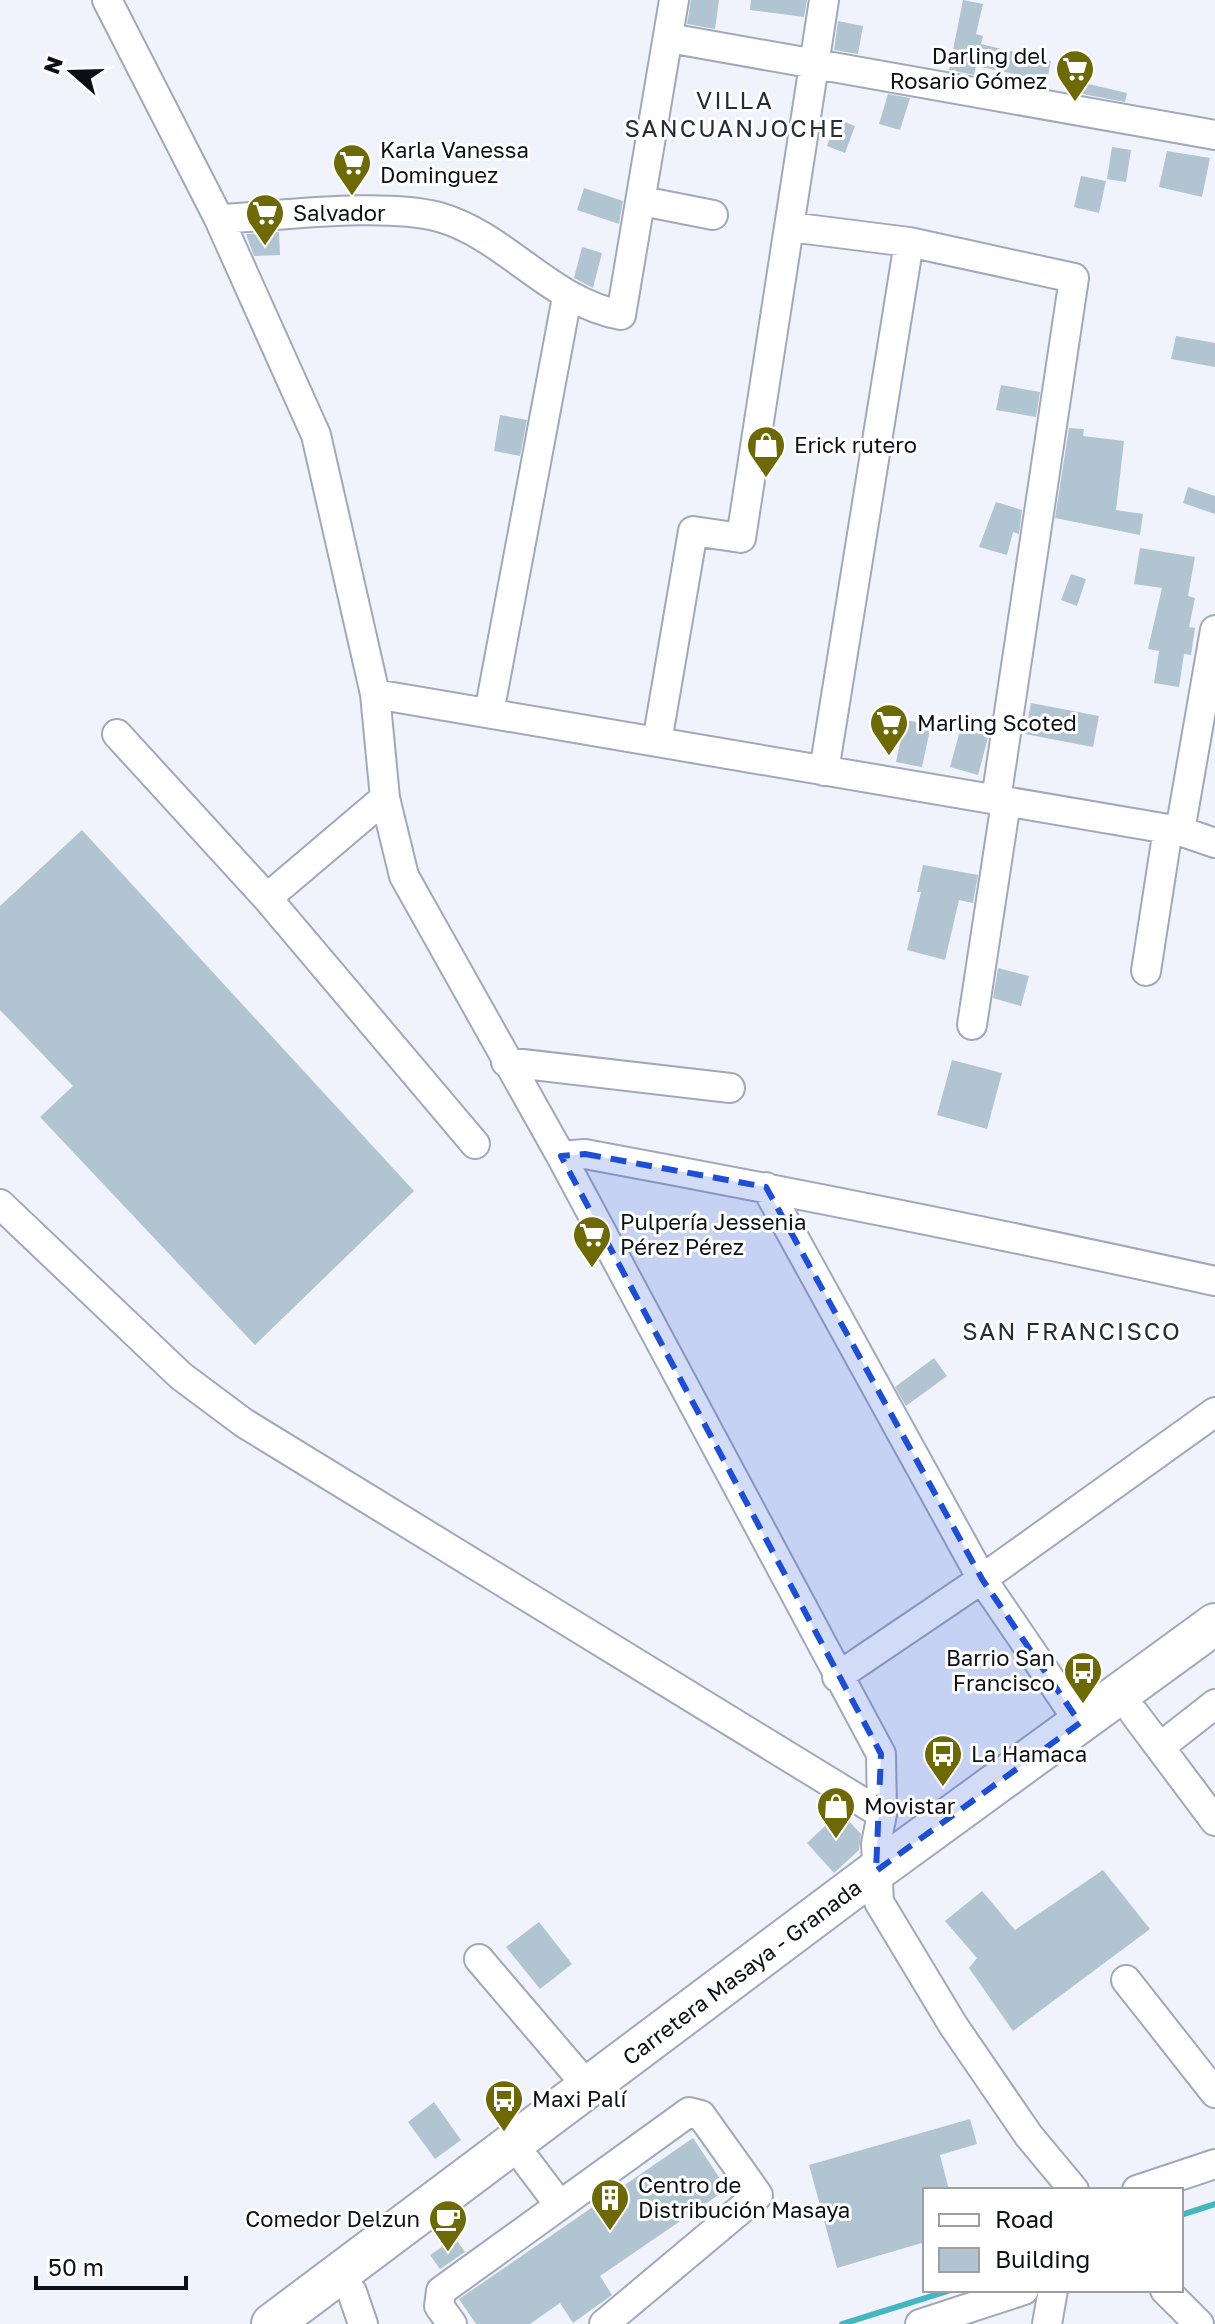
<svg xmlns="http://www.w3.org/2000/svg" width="1215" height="2324" viewBox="0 0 1215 2324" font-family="'Golos Text',sans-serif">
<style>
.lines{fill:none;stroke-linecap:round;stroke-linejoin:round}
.stream{stroke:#44b6c1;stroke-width:6}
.building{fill:#b0c4d1}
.minor-casing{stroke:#a1a8bc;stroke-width:32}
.highway-casing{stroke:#a1a8bc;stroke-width:44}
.minor{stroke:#fff;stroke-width:28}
.highway{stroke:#fff;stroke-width:40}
.marked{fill:#1d4ed8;fill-opacity:0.2;stroke:#1d4ed8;stroke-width:6;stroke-dasharray:16 10;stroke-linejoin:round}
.labels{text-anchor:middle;stroke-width:6;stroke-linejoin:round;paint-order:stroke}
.poi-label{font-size:22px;fill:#0c0f16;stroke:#fff;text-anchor:start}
.street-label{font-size:22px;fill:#0c0f16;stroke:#fff}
.neighbourhood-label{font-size:24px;letter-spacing:2px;fill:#262c3b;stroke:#fff}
</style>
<rect width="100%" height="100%" fill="#f0f3fb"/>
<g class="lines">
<path class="stream" d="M1181,2215L1215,2204
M842,2324L951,2290"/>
</g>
<path class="building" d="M691,0H719L715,29L687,24Z
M751,0H807L804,17L750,10Z
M963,0L983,4L976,34L983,36L981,44L1051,61L1047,81L976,66L974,75L949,70Z
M838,21L863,26L858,54L834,50Z
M1080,82L1127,93L1125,102L1077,93Z
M888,94L910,98L900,130L879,124Z
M837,119L855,126L845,153L827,146Z
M1112,147L1131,150L1126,182L1107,179Z
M1167,151L1210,158L1202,197L1159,187Z
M1081,176L1106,181L1099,213L1074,207Z
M584,188L623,201L619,224L577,210Z
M279,232L280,255L254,256L246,234Z
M582,247L602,253L593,288L574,278Z
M1176,336L1215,343V367L1171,359Z
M1001,385L1040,392L1036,417L996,410Z
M500,415L527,420L520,456L494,451Z
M1069,428L1084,429L1083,436L1124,441L1116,510L1143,514L1140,535L1055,518Z
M1188,487L1215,496V514L1183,503Z
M996,502L1022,510L1019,534L1013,532L1007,555L979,547Z
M1140,548L1195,557L1188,596L1195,598L1189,627L1195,628L1191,655L1184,654L1179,687L1154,683L1159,651L1148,649L1162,588L1134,584Z
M1071,574L1086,579L1077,606L1061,600Z
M1031,703L1099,716L1093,747L1025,734Z
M905,720L931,725L922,767L896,762Z
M961,727L989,734L978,775L950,767Z
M82,830L414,1191L255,1345L40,1117L73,1086L0,1010V906Z
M923,865L978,875L973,903L959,900L945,960L907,950L921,892H917Z
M998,968L1029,976L1021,1006L993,998Z
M952,1060L1002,1073L987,1129L937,1115Z
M934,1358L947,1376L906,1406L895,1387Z
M840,1812L861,1834L859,1850L834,1873L807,1843Z
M1103,1870L1150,1929L1013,2031L969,1968L977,1958L945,1921L982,1891L1015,1930Z
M539,1922L572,1964L540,1989L506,1947Z
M434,2102L461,2140L435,2159L408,2122Z
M970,2119L977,2144L940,2155L949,2190H925V2242L837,2268L809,2165Z
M693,2138L727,2189L600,2276L612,2295L573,2323L560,2303L530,2324H476L459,2299Z
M455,2238L465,2252L440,2269L430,2255Z"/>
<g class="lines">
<g class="minor-casing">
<path id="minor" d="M107,0L219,219L316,435L375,694L385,798L404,876L561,1156L881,1754L882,1814L876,1844L879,1902L953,2025L1029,2136L1074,2190
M669,38L1215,135
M642,201L713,215
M219,219C280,216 382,202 439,217C506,236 550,302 621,315L674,0
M790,227L909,242L1074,278L996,800
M375,694L1180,831L1215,843
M489,713L567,297
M117,734L267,898
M657,742L693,531L741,538L824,0
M824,771L909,242
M385,798L267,898L475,1144
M1180,831L1215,630
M1146,971L1168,829
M972,1025L1006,802
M506,1062L730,1088
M561,1156L585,1154C796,1193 1006,1235 1215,1281
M766,1187L982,1579L1080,1723
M0,1204L181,1376L244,1423L882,1814
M837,1677L982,1579L1215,1412
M1134,1713L1215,1821
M1160,1747L1215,1704
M479,1959L589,2088
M1126,1980L1215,2093
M527,2162L558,2203
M1137,2190L1215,2164
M1165,2290L1199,2324
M352,2292L363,2324
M452,2324L439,2306L441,2291L689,2112L701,2115L758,2195L604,2324
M920,2324L1024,2290
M1047,2324L1053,2290"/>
</g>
<g class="highway-casing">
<path id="highway" d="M272,2324L876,1871L1215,1624"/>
</g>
<use href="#minor" class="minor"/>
<use href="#highway" class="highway"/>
</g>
<path class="marked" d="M585,1154L766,1187L982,1579L1080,1723L876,1871L881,1754L561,1156Z"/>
<defs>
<g id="supermarket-pin" transform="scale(2)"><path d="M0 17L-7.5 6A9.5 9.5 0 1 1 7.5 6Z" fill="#6d6904" stroke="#fff"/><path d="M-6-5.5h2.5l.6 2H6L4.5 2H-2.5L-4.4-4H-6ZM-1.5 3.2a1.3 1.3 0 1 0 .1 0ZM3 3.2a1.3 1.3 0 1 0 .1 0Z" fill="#fff"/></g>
<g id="shop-pin" transform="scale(2)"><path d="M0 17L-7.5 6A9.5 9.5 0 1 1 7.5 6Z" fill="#6d6904" stroke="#fff"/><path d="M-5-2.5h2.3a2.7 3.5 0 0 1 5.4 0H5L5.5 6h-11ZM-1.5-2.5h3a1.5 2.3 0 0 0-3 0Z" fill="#fff"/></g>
<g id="bus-pin" transform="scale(2)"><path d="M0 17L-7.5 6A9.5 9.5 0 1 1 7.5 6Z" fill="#6d6904" stroke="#fff"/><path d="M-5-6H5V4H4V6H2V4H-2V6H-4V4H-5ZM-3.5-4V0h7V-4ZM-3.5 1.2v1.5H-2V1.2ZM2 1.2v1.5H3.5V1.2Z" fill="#fff"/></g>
<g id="building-pin" transform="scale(2)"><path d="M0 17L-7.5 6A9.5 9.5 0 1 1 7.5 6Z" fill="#6d6904" stroke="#fff"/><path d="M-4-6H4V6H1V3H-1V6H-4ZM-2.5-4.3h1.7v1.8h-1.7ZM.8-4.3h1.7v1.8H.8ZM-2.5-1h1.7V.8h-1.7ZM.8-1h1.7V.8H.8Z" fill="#fff"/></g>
<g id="cafe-pin" transform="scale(2)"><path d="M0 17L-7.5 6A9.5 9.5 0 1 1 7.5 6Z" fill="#6d6904" stroke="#fff"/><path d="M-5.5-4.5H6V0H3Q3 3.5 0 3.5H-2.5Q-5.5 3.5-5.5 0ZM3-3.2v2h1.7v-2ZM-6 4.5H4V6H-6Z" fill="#fff"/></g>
</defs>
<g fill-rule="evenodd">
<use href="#supermarket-pin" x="1075" y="69"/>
<use href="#supermarket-pin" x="352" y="163"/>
<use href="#supermarket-pin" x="265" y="213"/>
<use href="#shop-pin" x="766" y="445"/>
<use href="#supermarket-pin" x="889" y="723"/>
<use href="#supermarket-pin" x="592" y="1235"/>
<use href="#bus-pin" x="1083" y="1671"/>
<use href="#bus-pin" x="943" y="1754"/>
<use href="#shop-pin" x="836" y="1806"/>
<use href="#bus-pin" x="504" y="2099"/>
<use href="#building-pin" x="610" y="2198"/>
<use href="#cafe-pin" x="448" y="2219"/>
</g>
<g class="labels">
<g class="poi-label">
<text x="1047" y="64" text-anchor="end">Darling del<tspan x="1047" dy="25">Rosario Gómez</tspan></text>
<text x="380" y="158">Karla Vanessa<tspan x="380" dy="25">Dominguez</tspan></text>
<text x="293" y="221">Salvador</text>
<text x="794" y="453">Erick rutero</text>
<text x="917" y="731">Marling Scoted</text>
<text x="620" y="1230">Pulpería Jessenia<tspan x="620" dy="25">Pérez Pérez</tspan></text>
<text x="1055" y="1666" text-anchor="end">Barrio San<tspan x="1055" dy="25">Francisco</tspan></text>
<text x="971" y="1762">La Hamaca</text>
<text x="864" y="1814">Movistar</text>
<text x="532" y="2107">Maxi Palí</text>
<text x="638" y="2193">Centro de<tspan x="638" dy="25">Distribución Masaya</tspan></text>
<text x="420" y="2227" text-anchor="end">Comedor Delzun</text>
</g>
<g class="street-label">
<text transform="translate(742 1972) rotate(-37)" y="8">Carretera Masaya - Granada</text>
</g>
<g class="neighbourhood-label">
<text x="735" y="109">VILLA<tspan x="735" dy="28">SANCUANJOCHE</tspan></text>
<text x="1072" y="1340">SAN FRANCISCO</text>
</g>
</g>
<rect x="923" y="2188" width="260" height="104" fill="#ffffff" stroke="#9e9fa2" stroke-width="2"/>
<rect x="939" y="2214" width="40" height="12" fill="#ffffff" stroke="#9e9fa2" stroke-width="2"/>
<text x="995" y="2228" font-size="24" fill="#0c0f16">Road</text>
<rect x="939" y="2248" width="40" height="24" fill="#b0c4d1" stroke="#9e9fa2" stroke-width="2"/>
<text x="995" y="2268" font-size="24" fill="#0c0f16">Building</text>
<g transform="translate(72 72) rotate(290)" stroke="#ffffff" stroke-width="6" paint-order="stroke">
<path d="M0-6L14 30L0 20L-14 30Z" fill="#0c0f16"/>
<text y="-12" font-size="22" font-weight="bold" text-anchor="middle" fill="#0c0f16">N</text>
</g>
<path d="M36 2276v12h150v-12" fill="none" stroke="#0c0f16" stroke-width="4"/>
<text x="48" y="2276" font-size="24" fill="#0c0f16" stroke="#ffffff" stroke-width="6" paint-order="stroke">50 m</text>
</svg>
